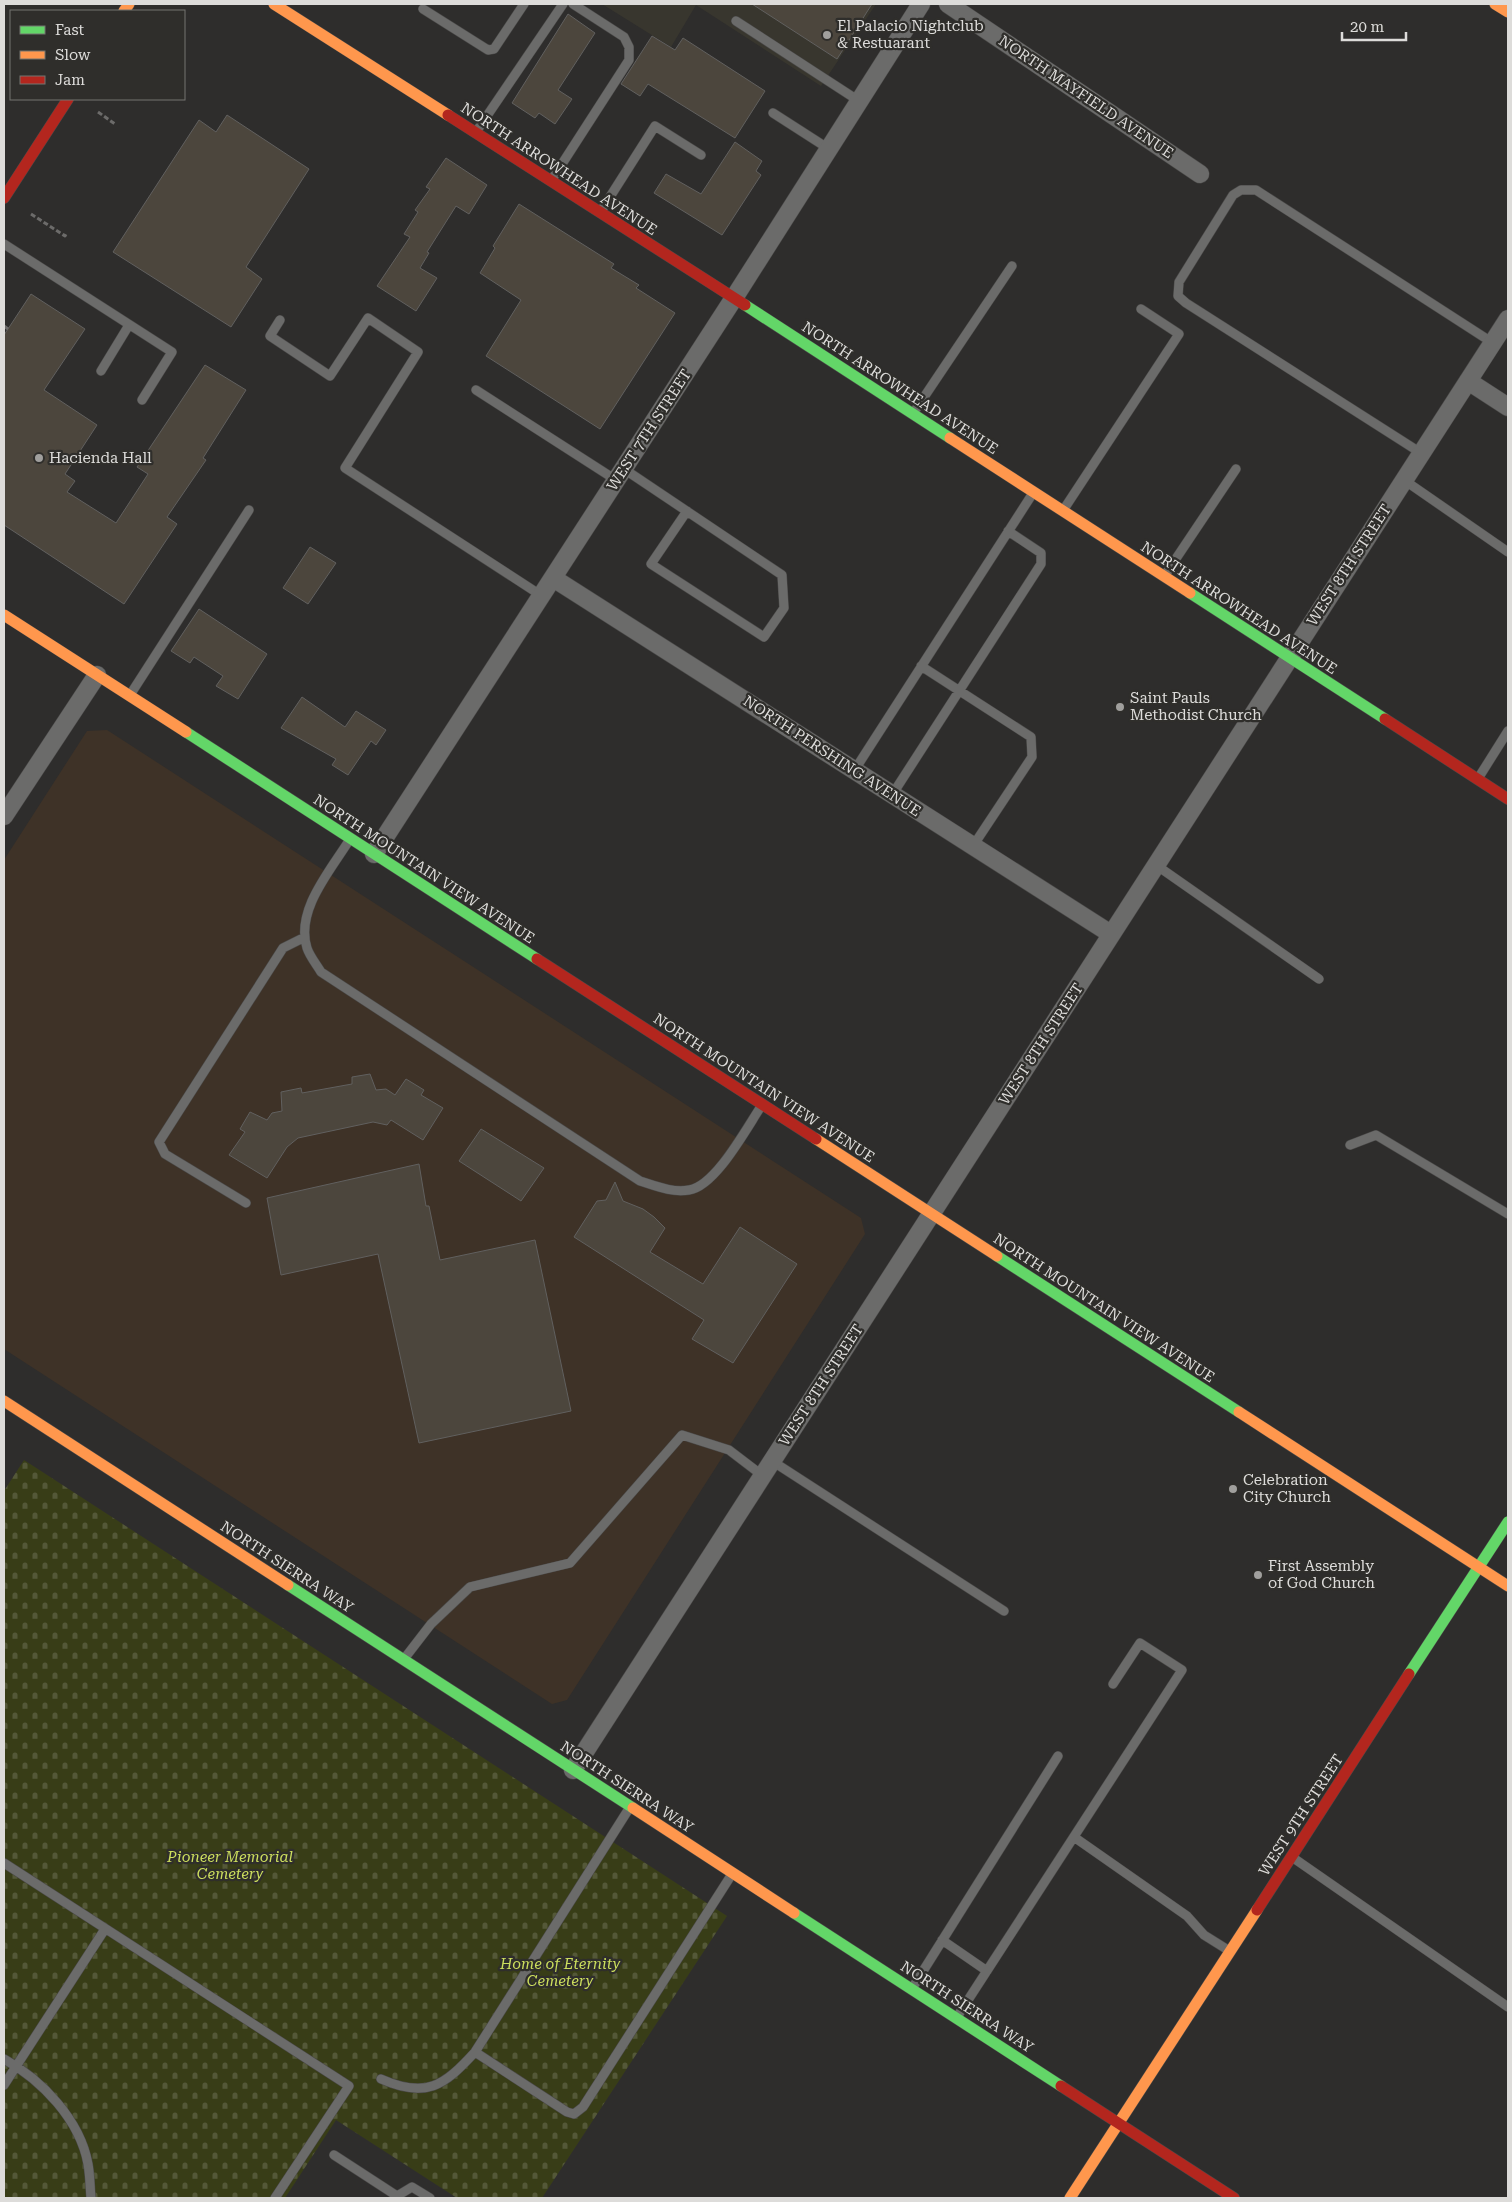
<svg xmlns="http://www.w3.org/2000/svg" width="1512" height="2202" viewBox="0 0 1512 2202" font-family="'Roboto Serif',serif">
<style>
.built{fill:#38362e}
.education{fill:#3e3227}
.cemetery{fill:url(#cemetery-stones)}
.building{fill:#4c463d;stroke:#61605f}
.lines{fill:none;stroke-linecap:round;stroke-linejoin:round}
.lane-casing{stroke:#4a4948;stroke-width:10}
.street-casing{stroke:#4a4948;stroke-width:19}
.fast-casing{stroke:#4a4948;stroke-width:12}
.slow-casing{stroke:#4a4948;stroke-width:12}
.jam-casing{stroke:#4a4948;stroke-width:12}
.path{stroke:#6c6b6a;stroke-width:3;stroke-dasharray:5 2.5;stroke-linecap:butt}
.lane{stroke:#6b6b6a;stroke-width:9}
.street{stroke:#6b6b6a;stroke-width:18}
.fast{stroke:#63d668;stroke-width:11}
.slow{stroke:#ff974d;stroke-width:11}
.jam{stroke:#b3261e;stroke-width:11}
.poi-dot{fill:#a09f9d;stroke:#2f2e2b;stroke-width:2}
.labels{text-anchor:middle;stroke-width:4.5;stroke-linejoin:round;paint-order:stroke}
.poi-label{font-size:15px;fill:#dddcda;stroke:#2f2e2b;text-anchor:start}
.street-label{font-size:15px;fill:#dddcda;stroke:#2f2e2b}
.park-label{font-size:15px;font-style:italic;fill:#ccde5d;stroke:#2f2e2b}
</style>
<defs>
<pattern id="cemetery-stones" width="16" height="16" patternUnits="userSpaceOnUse" patternTransform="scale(1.25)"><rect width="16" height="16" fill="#383d17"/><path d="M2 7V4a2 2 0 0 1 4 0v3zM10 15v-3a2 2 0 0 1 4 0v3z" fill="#545838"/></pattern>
</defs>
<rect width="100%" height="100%" fill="#2e2d2c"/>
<path class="built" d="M602,4H876L821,86L696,5L671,47Z"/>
<path class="education" d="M107,730L861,1218L865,1234L567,1700L552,1704L4,1349V860L87,731Z"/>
<path class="cemetery" d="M24,1460L727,1916L542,2198H457L336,2120L285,2198H4V1491Z"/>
<path class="building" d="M752,4H872L837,59Z
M568,14L595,33L558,90L572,99L555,124L539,113L535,118L512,103Z
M652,36L675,50L683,38L765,91L735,138L648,84L640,96L621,84Z
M227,115L309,169L246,267L262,279L231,327L113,252L199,120L216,132Z
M735,142L762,161L756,171L761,175L722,235L654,193L666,174L701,194Z
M446,158L487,185L469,214L456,206L427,252L429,253L420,268L437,278L416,311L377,286L410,237L404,234L418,212L415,210L430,189L426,187Z
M519,204L614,264L611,268L639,285L636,288L675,313L600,429L486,356L521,300L480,273L495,248L493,246Z
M31,294L85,329L44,390L97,425L65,474L75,481L67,492L116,523L148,474L137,467L205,365L246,390L203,458L206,460L167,517L177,524L124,604L4,525V335Z
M310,547L336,563L308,604L283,588Z
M199,609L267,654L238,699L216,686L223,676L194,657L190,663L171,651Z
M302,697L345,727L356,711L386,730L376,745L371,741L348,775L332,765L336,759L281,728Z
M370,1074L376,1090L386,1089L395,1095L406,1079L424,1090L421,1095L443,1108L423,1140L391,1120L387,1125L373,1122L298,1138L287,1147L267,1178L229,1155L245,1132L240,1129L250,1112L267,1120L272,1113L282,1111L281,1092L301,1088L302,1093L352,1084V1077Z
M481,1129L544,1168L521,1201L459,1161Z
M419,1164L426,1206H429L440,1260L535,1240L571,1411L419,1443L378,1254L281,1275L267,1198Z
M615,1182L623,1201L643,1209L654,1217L665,1228L650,1252L703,1284L740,1227L797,1264L733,1363L692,1339L704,1320L574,1237L597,1201L606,1200Z"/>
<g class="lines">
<g class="lane-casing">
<path id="lane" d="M423,9L488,50L494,49L524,4
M736,21L859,101
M773,113L829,149
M476,132L563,4
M551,181L629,60V47L624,37L573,4
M601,211L655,126L701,155
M4,244L172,352L142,400
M280,320L270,336L330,376L368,318L418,352L345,468L542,596
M101,371L129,325
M476,390L616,480
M914,412L1012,266
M1421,453L1186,303L1178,296L1179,282L1233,195L1241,190H1256L1493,343
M624,469L782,575L784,608L764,637L651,564L687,511
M1404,480L1508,552
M1064,509L1179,334L1141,309
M1165,575L1236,469
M921,666L1031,737L1032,757L973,846
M130,695L249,510
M854,771L1033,493
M1479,777L1508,731
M892,795L1041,564V553L1008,531
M350,839C331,870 295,910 307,948C310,957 317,965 321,972L640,1181C656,1186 672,1193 689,1190C716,1186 747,1127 762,1105
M1156,865L1319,979
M1350,1145L1376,1135L1508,1214
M246,1203L165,1154L159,1142L283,948L305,937
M772,1461L1004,1611
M404,1659L431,1624L470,1587L570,1563L682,1435L729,1450L763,1476
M1074,1837L1187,1916L1204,1935L1228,1950
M1292,1857L1508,2007
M4,1863L349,2086L275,2198
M942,1940L987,1971
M913,1987L1058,1756
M957,2017L1182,1670L1140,1643L1113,1684
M475,2052L567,2112L574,2114L583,2107L732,1874
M4,2059C42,2080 80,2120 88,2164C90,2175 90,2187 91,2198
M381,2079C426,2099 444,2086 475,2052L630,1807
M4,2085L105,1929
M334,2155L397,2196L412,2187L430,2198"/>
</g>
<g class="street-casing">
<path id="street" d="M948,4L1200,174
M1468,381L1508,407
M553,578L1111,934
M4,816L97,675
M374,854L734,298L921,4
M573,1770L1508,319"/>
</g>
<g class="fast-casing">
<path id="fast" d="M745,305L950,438
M1190,593L1385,719
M186,732L537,959
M997,1256L1239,1412
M288,1585L633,1808
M1409,1674L1508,1522
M794,1913L1061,2086"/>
</g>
<g class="slow-casing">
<path id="slow" d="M274,4L448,115
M1495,4L1508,12
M124,11L129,4
M950,438L1190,593
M4,615L186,732
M816,1139L997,1256
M4,1401L288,1585
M1239,1412L1508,1586
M633,1808L794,1913
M1070,2198L1257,1910"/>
</g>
<g class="jam-casing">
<path id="jam" d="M448,115L745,305
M4,198L68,99
M1385,719L1508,799
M537,959L816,1139
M1257,1910L1409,1674
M1061,2086L1234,2198"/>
</g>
<path class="path" d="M98,112L115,124
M31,214L65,236L66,234
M4,326L8,329"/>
<use href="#lane" class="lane"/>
<use href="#street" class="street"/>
<use href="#fast" class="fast"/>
<use href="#slow" class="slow"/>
<use href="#jam" class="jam"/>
</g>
<g class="poi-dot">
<circle cx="827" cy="35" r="5"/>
<circle cx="39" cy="458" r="5"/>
<circle cx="1120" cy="707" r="5"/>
<circle cx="1233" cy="1489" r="5"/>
<circle cx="1258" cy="1575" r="5"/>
</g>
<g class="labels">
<g class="poi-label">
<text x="837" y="31">El Palacio Nightclub<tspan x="837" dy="17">&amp; Restuarant</tspan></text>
<text x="49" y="463">Hacienda Hall</text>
<text x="1130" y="703">Saint Pauls<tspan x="1130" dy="17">Methodist Church</tspan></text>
<text x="1243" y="1485">Celebration<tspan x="1243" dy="17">City Church</tspan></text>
<text x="1268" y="1571">First Assembly<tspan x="1268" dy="17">of God Church</tspan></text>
</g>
<g class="street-label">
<text transform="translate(1086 97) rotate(34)" y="5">NORTH MAYFIELD AVENUE</text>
<text transform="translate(559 169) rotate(33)" y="5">NORTH ARROWHEAD AVENUE</text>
<text transform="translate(900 388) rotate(33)" y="5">NORTH ARROWHEAD AVENUE</text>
<text transform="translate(649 430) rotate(-57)" y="5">WEST 7TH STREET</text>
<text transform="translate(1349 565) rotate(-57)" y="5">WEST 8TH STREET</text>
<text transform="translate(1239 608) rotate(33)" y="5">NORTH ARROWHEAD AVENUE</text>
<text transform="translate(832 756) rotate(33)" y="5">NORTH PERSHING AVENUE</text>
<text transform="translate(424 869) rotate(33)" y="5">NORTH MOUNTAIN VIEW AVENUE</text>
<text transform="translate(1041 1044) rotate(-57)" y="5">WEST 8TH STREET</text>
<text transform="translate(764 1088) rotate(33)" y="5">NORTH MOUNTAIN VIEW AVENUE</text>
<text transform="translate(1104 1308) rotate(33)" y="5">NORTH MOUNTAIN VIEW AVENUE</text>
<text transform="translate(821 1385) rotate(-57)" y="5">WEST 8TH STREET</text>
<text transform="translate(287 1567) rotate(33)" y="5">NORTH SIERRA WAY</text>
<text transform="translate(627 1787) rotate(33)" y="5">NORTH SIERRA WAY</text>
<text transform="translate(1301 1815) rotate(-57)" y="5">WEST 9TH STREET</text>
<text transform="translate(967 2007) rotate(33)" y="5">NORTH SIERRA WAY</text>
</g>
<g class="park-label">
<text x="230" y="1862">Pioneer Memorial<tspan x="230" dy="17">Cemetery</tspan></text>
<text x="560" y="1969">Home of Eternity<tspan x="560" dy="17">Cemetery</tspan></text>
</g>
</g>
<rect width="1512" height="2202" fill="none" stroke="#dddcda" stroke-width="10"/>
<rect x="10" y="10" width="175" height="90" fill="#2f2e2b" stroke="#757471"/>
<rect x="20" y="26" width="25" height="8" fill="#63d668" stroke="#757471"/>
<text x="55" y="35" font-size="15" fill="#dddcda">Fast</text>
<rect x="20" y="51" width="25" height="8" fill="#ff974d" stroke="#757471"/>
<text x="55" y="60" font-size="15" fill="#dddcda">Slow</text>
<rect x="20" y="76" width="25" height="8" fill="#b3261e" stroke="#757471"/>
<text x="55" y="85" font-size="15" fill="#dddcda">Jam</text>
<path d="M1342 32v8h64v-8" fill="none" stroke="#dddcda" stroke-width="2.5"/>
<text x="1350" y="32" font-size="15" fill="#dddcda" stroke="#2f2e2b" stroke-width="4" paint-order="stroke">20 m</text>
</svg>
